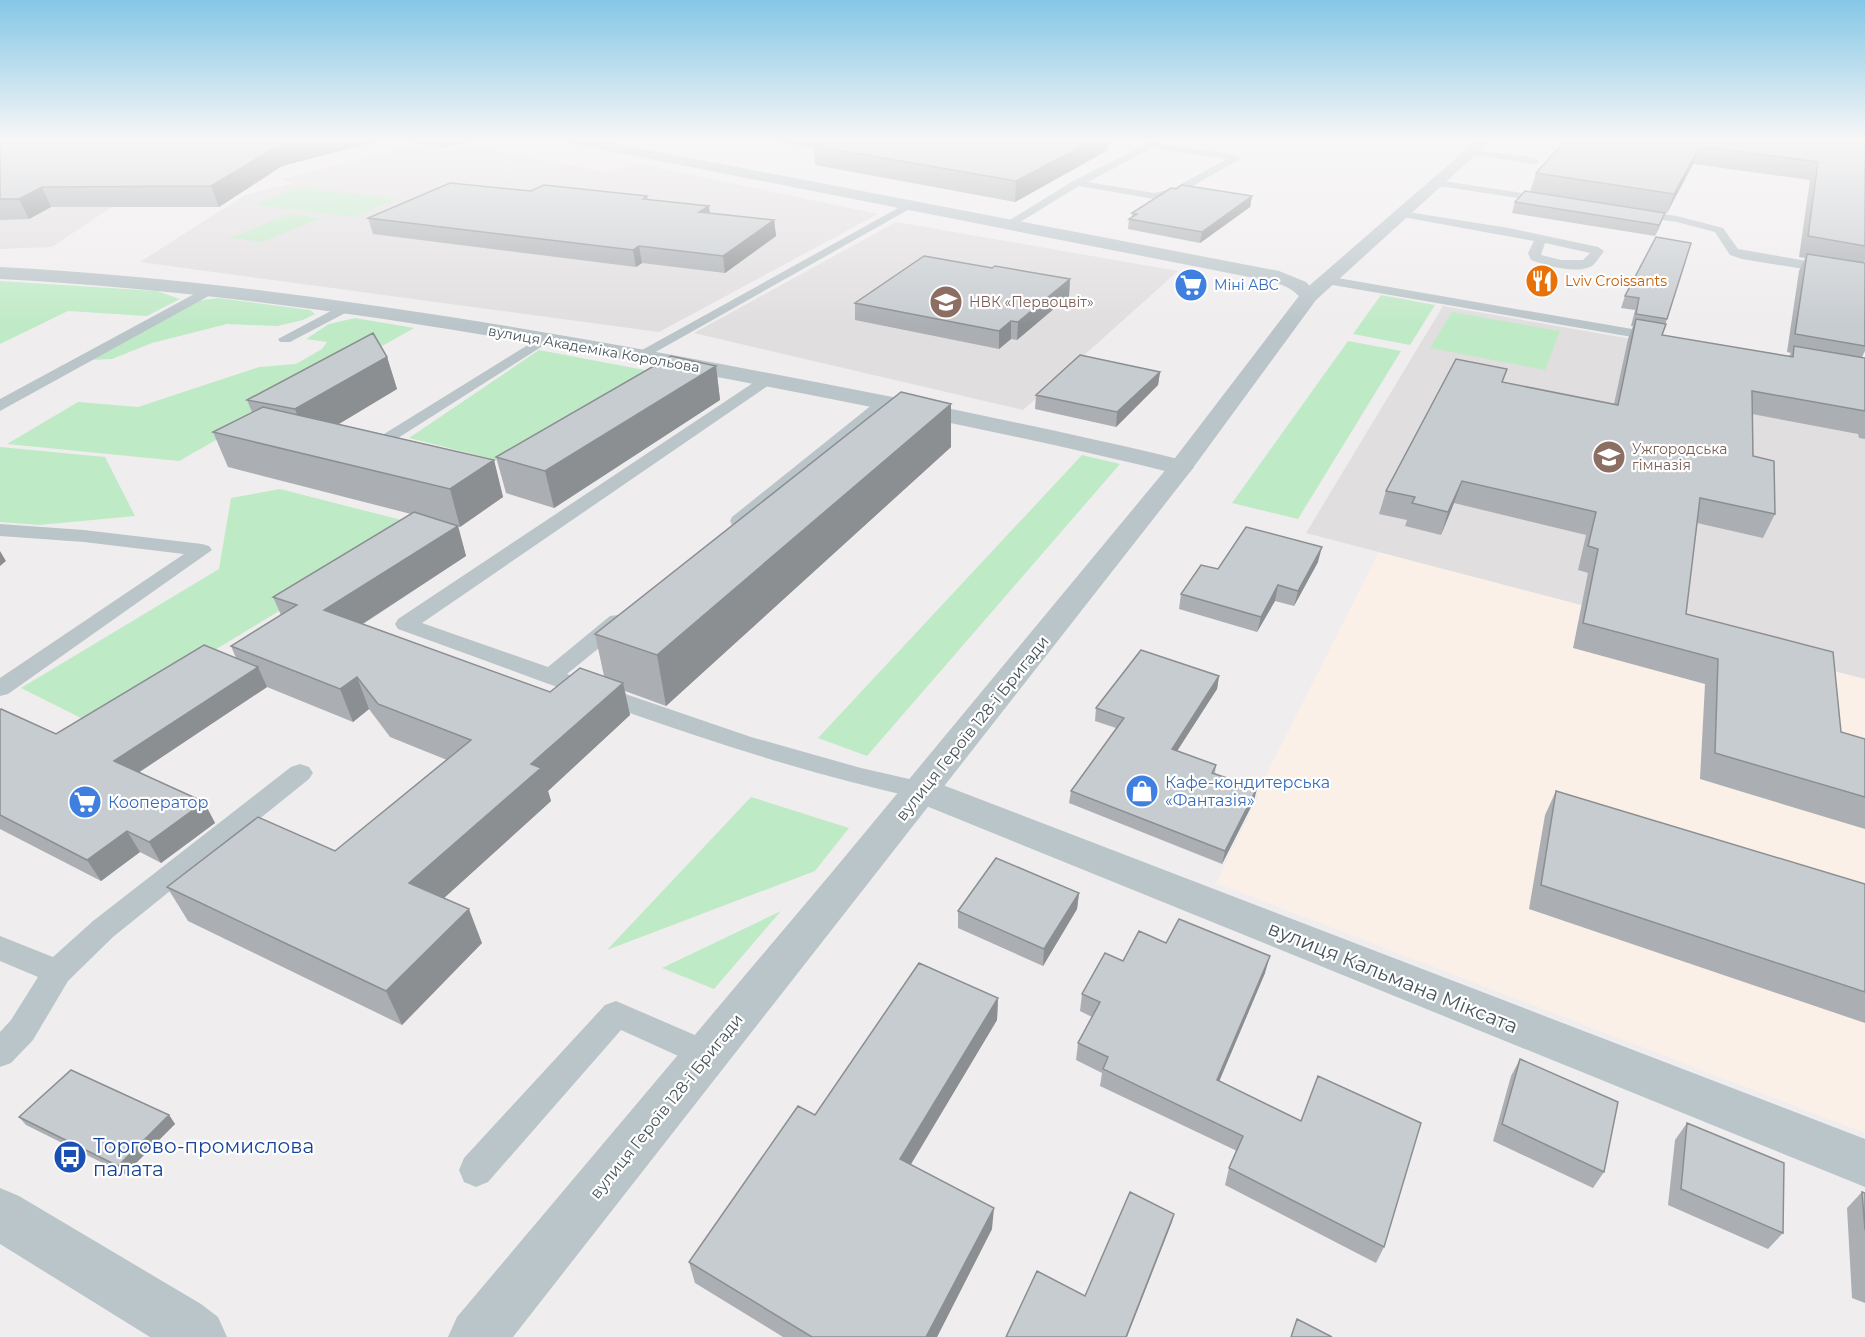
<svg xmlns="http://www.w3.org/2000/svg" width="1865" height="1337" viewBox="0 0 1865 1337" font-family="Montserrat,sans-serif">
<style>
.commercial{fill:#faf0e7}
.education{fill:#e1dedf}
.green{fill:#bfeac6}
.lines{fill:none;stroke-linecap:round;stroke-linejoin:round}
.service{fill:#bac5c9;fill-rule:evenodd}
.minor{fill:#bac5c9;fill-rule:evenodd}
.tertiary{fill:#bac5c9;fill-rule:evenodd}
.wall{fill:#abafb3}
.shaded-wall{fill:#8b8f92}
.building{fill:#c7ccd0;stroke:#8b8f92;stroke-width:1.5}
.labels{text-anchor:middle;stroke-width:4.5;stroke-linejoin:round;paint-order:stroke}
.far-food-label{font-size:14px;fill:#c56008;stroke:#fff;text-anchor:start}
.far-shop-label{font-size:14px;fill:#366cbe;stroke:#fff;text-anchor:start}
.far-education-label{font-size:14px;fill:#785e54;stroke:#fff;text-anchor:start}
.far-street-label{font-size:14px;fill:#475459;stroke:#fff}
.street-label{font-size:16px;fill:#475459;stroke:#fff}
.shop-label{font-size:16px;fill:#366cbe;stroke:#fff;text-anchor:start}
.near-street-label{font-size:20px;fill:#475459;stroke:#fff}
.near-transit-label{font-size:20px;fill:#164399;stroke:#fff;text-anchor:start}
</style>
<rect width="100%" height="100%" fill="#f0edee"/>
<path class="commercial" d="M1379,552L1865,679V1133L1216,883L1258,797V791Z"/>
<path class="education" d="M413,145L444,151L467,145L607,172L637,163L878,214L659,332L140,262L245,195L292,183L282,179Z
M0,166L164,172L52,247L0,249Z
M896,222L1178,271L1023,410L694,333Z
M1443,306L1865,380V679L1306,533Z"/>
<path class="green" d="M299,187L397,199L353,217L253,205Z
M289,214L321,218L263,242L230,238Z
M0,281L157,291L180,299L147,316L68,311L0,344Z
M1381,295L1435,305L1410,345L1353,334Z
M218,298L310,310L315,314L303,320L277,326L227,324L152,343L112,359L88,360L196,301Z
M1452,312L1560,331L1545,370L1430,348Z
M355,318L414,328L179,461L7,444L78,402L138,407L259,367L296,364L322,349L327,342L306,339L329,324Z
M1348,341L1401,351L1298,519L1232,503Z
M539,350L671,375L520,466L409,438Z
M0,447L105,457L135,516L39,525L0,522Z
M1082,455L1120,464L867,756L818,738Z
M280,489L421,525L93,724L21,688L219,569L231,498Z
M751,797L849,828L815,871L607,950Z
M781,911L714,989L662,968Z"/>
<g class="lines">
<path class="service" d="M1151,142L1237,155L1242,158L1180,193L1154,199L1079,186L1012,227L1008,228L1002,225L1073,181ZM1152,148L1227,159L1172,189L1154,193L1088,182Z
M1471,149L1534,158L1539,161L1534,164L1468,154V150Z
M1436,180L1550,197L1555,200L1550,203L1432,185V181Z
M909,202L915,205L913,207L645,358H635L633,355Z
M1633,210L1677,216L1723,228L1738,249L1865,271V279L1742,259L1730,255L1715,232L1677,222L1629,215V211Z
M1401,211L1509,228L1598,247L1604,251C1601,255 1596,263 1592,266C1575,275 1546,265 1531,260L1528,253L1534,241L1397,216L1395,214ZM1545,243L1590,253L1583,260H1561L1541,255Z
M1326,276L1661,334L1668,338L1661,342L1321,283L1320,280Z
M211,285L218,289L216,292L0,411V399Z
M344,304L351,308L349,311L290,342H280L278,339Z
M544,335L549,336L551,339L549,342L398,438H386L384,434Z
M767,375L772,377L775,380L772,383L422,623L548,667L610,616L618,615L626,616L629,621L626,626L567,674L751,737L861,768L931,784L935,790L931,796L922,799C742,760 571,691 398,629L395,624L398,619L762,377Z
M884,398L890,400L892,403L890,406L746,525H732L730,521L732,517L878,400Z
M0,524L84,530L202,544L209,546L212,550L8,694L0,696V678L184,554L84,542L0,536Z
M300,764L309,767L313,773L309,779L113,937L68,981L33,1040L11,1063L0,1067V1032L11,1020L38,977L0,961V936L53,957L93,921L291,767Z
M616,1001L718,1045L723,1055L718,1065L707,1069L621,1030L488,1182L476,1187L464,1182L459,1170L464,1158L605,1005Z"/>
<path class="minor" d="M562,139H591L1279,271L1306,282L1319,296L1316,300C1304,303 1302,298 1293,291C1288,287 1280,284 1274,282L569,143Z
M0,267C228,279 454,315 678,356C838,386 999,417 1158,454L1190,462L1194,467L1190,472L1181,475C1033,438 883,409 733,380C491,333 247,292 0,279Z
M922,777L1865,1139V1187L909,799L903,790L909,781Z"/>
<path class="tertiary" d="M1478,139H1493L1316,300L1190,472L513,1337H448L457,1317L833,871L1172,462L1302,292Z
M0,1188L19,1196L201,1304L218,1317L227,1337H150L0,1244Z"/>
</g>
<path class="wall" d="M0,139H386L282,166L219,207H51L29,219L0,220Z
M396,139H476L442,148Z
M762,139H1109L1108,150L1015,202L815,165L814,148Z
M1567,139H1865V260L1864,263H1865V351L1862,357L1865,358V439L1859,438L1858,434L1752,414L1753,456L1775,514L1763,538L1697,523L1686,614L1841,732L1865,739V829L1700,779L1705,684L1573,648L1588,573L1578,570L1586,535L1454,503L1441,535L1405,526L1407,520L1379,514L1386,491L1503,382L1614,404L1628,339L1633,326H1631L1635,310L1621,308L1625,296L1656,237L1667,319L1662,335L1789,356L1791,353L1787,352L1799,271L1805,258L1799,257L1810,180L1693,164L1667,213H1665L1661,223L1655,236L1512,213L1515,202L1530,192L1536,173Z
M531,191L647,196L648,199L710,213L774,220L776,236L725,273L642,263L636,267L373,234L368,218Z
M1252,196L1250,207L1200,243L1128,229L1129,219L1132,217V213Z
M992,268L1070,279L1069,296L1017,340L1011,339L999,349L855,320V303Z
M387,357L397,389L339,424L494,460L503,497L460,527L458,526L466,556L363,624L550,692L604,676L595,634L951,404V447L666,706L625,691L630,715L548,791L551,801L444,898L482,943L402,1025L188,921L167,887L335,851L447,760L390,737L369,709L353,722L267,687L139,772L204,802L215,823L161,863L140,852L101,881L0,829V710L56,734L236,658L231,646L281,615L273,597L411,514L228,467L213,432L252,412L247,400Z
M716,366L720,400L554,508L506,493L496,457Z
M1160,372L1158,385L1116,427L1035,409L1036,395Z
M1318,562L1294,606L1275,601L1257,632L1179,609L1181,594L1218,569Z
M1219,676L1217,689L1177,751L1216,765L1215,773L1254,801L1222,864L1069,803L1071,791L1116,728L1095,721L1096,708Z
M1556,791L1865,884V1023L1529,909L1545,815Z
M1079,893L1077,909L1043,966L958,928V911Z
M1166,943L1265,973L1219,1081L1384,1247L1376,1263L1225,1185L1229,1168L1237,1151L1100,1086L1102,1073L1076,1060L1078,1043L1092,1017L1080,1011L1082,994L1123,961Z
M998,998L997,1020L910,1165L992,1229L937,1337H783L695,1283L689,1262L815,1115Z
M1520,1059L1604,1172L1593,1188L1493,1141L1511,1076Z
M169,1115L175,1124L125,1174L26,1125L19,1117Z
M1687,1123L1783,1233L1768,1249L1668,1205L1675,1140Z
M1862,1192L1865,1193V1303L1852,1298L1847,1208Z"/>
<path class="shaded-wall" d="M308,139H386L282,166L219,207L211,186L276,147Z
M440,139H476L442,148Z
M1095,139H1109L1108,150L1015,202L1016,181Z
M1700,146L1693,164L1667,213L1674,194Z
M42,187L51,207L29,219L19,199Z
M1252,196L1250,207L1200,243L1202,232Z
M709,206L711,221L699,212Z
M1665,213L1661,223L1655,236L1659,225Z
M774,220L776,236L725,273L723,256Z
M639,246L642,263L636,267L633,250Z
M1070,279L1069,296L1017,340L1018,322Z
M1011,321V339L999,349V331Z
M387,357L397,389L307,443L295,409Z
M716,366L720,400L554,508L545,471Z
M1160,372L1158,385L1116,427L1117,412Z
M951,404V447L666,706L657,655Z
M494,460L503,497L460,527L450,489Z
M1462,481L1454,503L1441,535L1448,512Z
M458,526L466,556L336,641L324,610Z
M1322,547L1318,562L1294,606L1298,591Z
M0,551L6,561L0,566Z
M1278,585L1275,601L1257,632L1261,617Z
M258,667L267,687L126,781L114,761Z
M1219,676L1217,689L1170,762L1172,749Z
M357,677L369,709L353,722L340,689Z
M623,683L630,715L548,791L551,801L423,917L409,883L531,764Z
M1257,788L1254,801L1222,864L1225,851Z
M204,802L215,823L161,863L149,842Z
M127,831L140,852L101,881L87,860Z
M1079,893L1077,909L1043,966L1044,949Z
M469,909L482,943L402,1025L386,991Z
M1270,956L1265,973L1213,1096L1217,1080Z
M998,998L997,1020L901,1181L900,1159Z
M169,1115L175,1124L125,1174L118,1166Z
M994,1208L992,1229L937,1337H926Z
M1174,1214L1172,1222L1127,1337H1126Z"/>
<path class="building" d="M0,139H248L250,140L256,139H308L276,147L211,186L42,187L19,199H0Z
M834,139H1095L1016,181L814,146Z
M1567,139H1865V246L1808,236L1818,162L1700,146L1674,194L1536,173Z
M450,183L531,191L544,185L647,196L643,199L709,206L699,212L774,220L723,256L639,246L633,250L368,218Z
M1182,185L1252,196L1202,232L1129,219L1137,214L1132,213L1171,188L1176,189Z
M1525,191L1665,213L1659,225L1515,202Z
M1656,237L1691,243L1667,319L1636,314L1639,298L1625,296Z
M1807,254L1865,263V346L1795,334Z
M924,256L992,268L995,266L1070,279L1018,322L1011,321L999,331L855,303Z
M1636,319L1666,324L1662,335L1793,357L1794,346L1865,358V411L1752,391L1753,456L1774,461L1775,514L1700,498L1686,614L1833,652L1841,732L1865,739V797L1715,753L1718,659L1583,623L1598,549L1588,546L1596,512L1462,481L1448,512L1412,503L1415,497L1386,491L1456,359L1507,369L1502,382L1618,405Z
M373,333L387,357L295,409L247,400Z
M1080,355L1160,372L1117,412L1036,395Z
M671,356L716,366L545,471L496,457Z
M901,392L951,404L657,655L595,634Z
M263,407L494,460L450,489L213,432Z
M414,512L458,526L324,610L550,692L580,668L623,683L531,764L541,768L409,883L469,909L386,991L167,887L258,817L335,851L471,740L378,704L357,677L340,689L231,646L297,605L273,597Z
M1246,527L1322,547L1298,591L1278,585L1261,617L1181,594L1201,565L1218,569Z
M204,645L258,667L114,761L204,802L149,842L127,831L87,860L0,815V710L1,709L56,734Z
M1141,650L1219,676L1172,749L1216,765L1212,773L1257,788L1225,851L1071,791L1124,718L1096,708Z
M1556,791L1865,884V992L1541,885Z
M996,858L1079,893L1044,949L958,911Z
M1179,919L1270,956L1217,1080L1301,1121L1318,1076L1421,1123L1384,1247L1229,1168L1243,1136L1103,1069L1108,1057L1078,1043L1100,1002L1082,994L1105,953L1123,961L1139,931L1166,943Z
M919,963L998,998L900,1159L994,1208L926,1337H812L689,1262L798,1106L815,1115Z
M1520,1059L1618,1102L1604,1172L1502,1124Z
M71,1070L169,1115L118,1166L19,1117Z
M1687,1123L1784,1163L1783,1233L1681,1189Z
M1130,1192L1174,1214L1126,1337H1006L1037,1271L1085,1296Z
M1862,1192L1865,1193V1230Z
M1297,1319L1332,1337H1291Z"/>
<linearGradient id="sky" x2="0" y2="1"><stop stop-color="#85c7e6"/><stop offset="0.43" stop-color="#f8f7f7"/><stop offset="1" stop-color="#f8f7f7" stop-opacity="0"/></linearGradient>
<rect width="1865" height="326" fill="url(#sky)"/>
<defs>
<g id="restaurant-disc" transform="scale(1.725)"><circle r="9.5" fill="#e8710a" stroke="#fff"/><path d="M-5-6h1v4h1v-4h1v4h1v-4h1v5L-1.5 .5V6h-2V.5L-5-1ZM5-6V6H3V1.5H1.5Q1.5-4 5-6Z" fill="#fff"/></g>
<g id="supermarket-disc" transform="scale(1.725)"><circle r="9.5" fill="#3f7fe0" stroke="#fff"/><path d="M-6-5.5h2.5l.6 2H6L4.5 2H-2.5L-4.4-4H-6ZM-1.5 3.2a1.3 1.3 0 1 0 .1 0ZM3 3.2a1.3 1.3 0 1 0 .1 0Z" fill="#fff"/></g>
<g id="school-disc" transform="scale(1.725)"><circle r="9.5" fill="#8d6e63" stroke="#fff"/><path d="M0-5L7-2L0 1L-7-2ZM-4 1L0 2.5L4 1V4Q0 6-4 4Z" fill="#fff"/></g>
<g id="shop-disc" transform="scale(1.725)"><circle r="9.5" fill="#3f7fe0" stroke="#fff"/><path d="M-5-2.5h2.3a2.7 3.5 0 0 1 5.4 0H5L5.5 6h-11ZM-1.5-2.5h3a1.5 2.3 0 0 0-3 0Z" fill="#fff"/></g>
<g id="bus-disc" transform="scale(1.725)"><circle r="9.5" fill="#1a4fb4" stroke="#fff"/><path d="M-5-6H5V4H4V6H2V4H-2V6H-4V4H-5ZM-3.5-4V0h7V-4ZM-3.5 1.2v1.5H-2V1.2ZM2 1.2v1.5H3.5V1.2Z" fill="#fff"/></g>
</defs>
<g fill-rule="evenodd">
<use href="#restaurant-disc" x="1542" y="281"/>
<use href="#supermarket-disc" x="1191" y="285"/>
<use href="#school-disc" x="946" y="302"/>
<use href="#school-disc" x="1609" y="457"/>
<use href="#shop-disc" x="1142" y="791"/>
<use href="#supermarket-disc" x="85" y="802"/>
<use href="#bus-disc" x="70" y="1157"/>
</g>
<g class="labels">
<g class="far-food-label">
<text x="1565" y="286">Lviv Croissants</text>
</g>
<g class="far-shop-label">
<text x="1214" y="290">Міні ABC</text>
</g>
<g class="far-education-label">
<text x="969" y="307">НВК «Первоцвіт»</text>
<text x="1632" y="454">Ужгородська<tspan x="1632" dy="16">гімназія</tspan></text>
</g>
<g class="far-street-label">
<text transform="translate(594 349) rotate(10)" y="5">вулиця Академіка Корольова</text>
</g>
<g class="street-label">
<text transform="translate(972 728) rotate(-51)" y="6">вулиця Героїв 128-ї Бригади</text>
<text transform="translate(666 1106) rotate(-51)" y="6">вулиця Героїв 128-ї Бригади</text>
</g>
<g class="shop-label">
<text x="1165" y="788">Кафе-кондитерська<tspan x="1165" dy="18">«Фантазія»</tspan></text>
<text x="108" y="808">Кооператор</text>
</g>
<g class="near-street-label">
<text transform="translate(1393 977) rotate(22)" y="7">вулиця Кальмана Міксата</text>
</g>
<g class="near-transit-label">
<text x="93" y="1153">Торгово-промислова<tspan x="93" dy="23">палата</tspan></text>
</g>
</g>
</svg>
